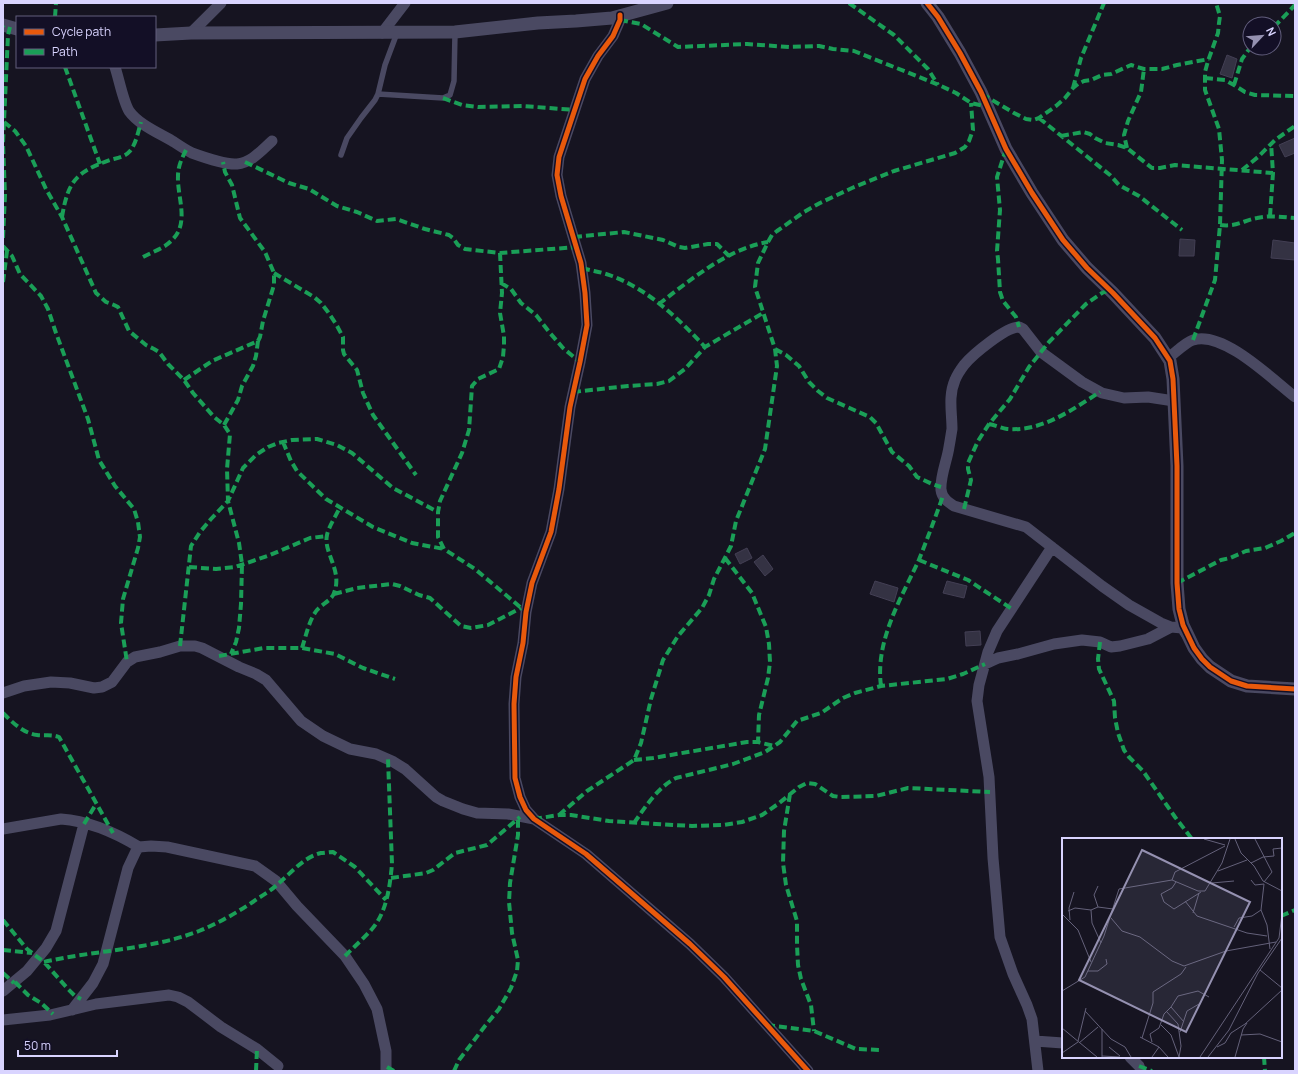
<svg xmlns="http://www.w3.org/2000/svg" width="1298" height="1074" viewBox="0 0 1298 1074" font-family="Manrope,sans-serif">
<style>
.building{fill:#343243;stroke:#433f54}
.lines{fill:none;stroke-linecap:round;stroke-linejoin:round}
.service{stroke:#4a4962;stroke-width:5.5}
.minor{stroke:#4a4962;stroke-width:11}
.tertiary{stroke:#4a4962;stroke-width:13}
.quiet{stroke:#1a9f57;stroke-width:4;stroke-dasharray:8 4;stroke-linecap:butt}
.cycleway-casing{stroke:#130f26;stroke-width:8}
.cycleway{stroke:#e8590c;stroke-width:5}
.inset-road{fill:none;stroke:#64617a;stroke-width:1}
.view{fill:#9591b1;fill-opacity:0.15;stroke:#9591b1;stroke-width:2}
.inset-edge{fill:none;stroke:#d9d4ff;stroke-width:2}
</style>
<rect width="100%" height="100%" fill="#161421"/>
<path class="building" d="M1227,55L1237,59L1232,78L1220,74Z
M1295,138V153L1285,157L1279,145Z
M1180,239L1195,240L1194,256H1179Z
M1273,240L1295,243V260L1271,258Z
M747,548L752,558L740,564L735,554Z
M763,555L773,569L765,576L754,562Z
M875,581L898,588L894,602L870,594Z
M947,581L967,586L964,598L943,593Z
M980,631L981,645L966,646L965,632Z"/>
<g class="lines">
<path class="service" d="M378,94L443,98L450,95L454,81L455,33
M341,155L347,138L361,118L375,100L378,94L385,65L397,33"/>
<path class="minor" d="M620,15V20L613,36L598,56L585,79L559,157L557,175L561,196L581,263L585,293L587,325L580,362L570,407L559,489L551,532L532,583L526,612L523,643L516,677L514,704L515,778L520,797L526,810L534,819L586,854L690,944L724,977L808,1071
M191,33L221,3
M382,33L405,3
M115,67C119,79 123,101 129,111C139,125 159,133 174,142C180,146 186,150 192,153C203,157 226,165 237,164C251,163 262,150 272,141
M1168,358C1175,353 1186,342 1193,340C1223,330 1273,380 1295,397
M1174,401L1148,397L1124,398L1102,393L1082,382L1041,352L1023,329L1019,327C1006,327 973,354 964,365C961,369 957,375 955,380C948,396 952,413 952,429C951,435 950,442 949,447C947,461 940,476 941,490C942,498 948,502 954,506L1026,527L1102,586L1129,605L1161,623L1171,627L1182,628L1187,635
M985,664L998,658L1018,654L1054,644L1082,640L1100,642L1111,647L1120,646L1148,639L1171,627
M3,693L24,686L51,682L70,683L94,688L102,687L112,682L127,662L135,657L160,652L180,646H195L202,648L239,667L256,674L266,680L301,721L323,736L350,749L376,754L392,761L405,769L436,797L443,801L463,809L477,813L508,814L534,819
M3,829L61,819C89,821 116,833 139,847
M3,991L27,971L46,948L56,931L84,824
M72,1010L93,983L103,964L128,868L136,851L139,847L151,846L167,847L255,866L276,881L297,906L345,956L364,984L377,1009L386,1051V1071
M3,1020L50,1015L96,1004L169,995L178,997L188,1002L221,1027L257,1049L278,1066
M1035,1041L1063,1043
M1130,1057L1139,1066L1141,1071
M1038,1071L1032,1019L1027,1005L1013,974L1000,937L993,858L989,777L977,701L979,685L988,652L997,631L1052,547"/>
<path class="tertiary" d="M927,3L938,17L960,53L981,92L1006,149L1032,193L1063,240L1087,268L1113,293L1155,338L1170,361L1173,379L1177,466V583L1179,609L1183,625L1194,648L1202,659L1210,667L1231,681L1247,686L1295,689
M3,25L17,29
M155,35L191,33L455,32L538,23L576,21L612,18L667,3"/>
<path class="quiet" d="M849,3L894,35L928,69L938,85
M55,17L56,3
M620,20L641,24L678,47L747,44L789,47L819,46L833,49L854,51L939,85L956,93L971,103L988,107
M3,26L4,25
M1274,27L1295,5
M65,67L100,164
M1205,78L1225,80L1234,85L1245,92L1255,95L1295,96
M1234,85L1242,59L1250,48
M1073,88L1081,58L1104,3
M982,94L1014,113L1026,119L1033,120L1039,118L1056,106L1065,98L1073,88L1078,84L1084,81L1091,80L1102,75L1111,74L1131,65L1144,69H1162L1177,65L1209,59
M443,98L462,105L478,107L523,106L575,110
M1039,118L1110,175L1119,185L1139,196L1182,230
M4,122L15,131L26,146L46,189L62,217L96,293L106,302L114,305L118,307L129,331L146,345L154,349L159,352L168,364L184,380L193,393L214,417L224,425L230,434L227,469L228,501L239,543L242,564L241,604L239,628L236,642L231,654
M1061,136L1083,132L1090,134L1095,138L1105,143L1118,145L1127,148L1152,168H1160L1175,165L1273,173
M1127,148L1124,135L1128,121L1141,92L1144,69
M1006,149L997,177L1000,210L997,251L998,259L1000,292L1003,301L1016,317L1019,327
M245,162L289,183L309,189L337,206L357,212L377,221L396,219L425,229L449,235L453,238L458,245L465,249L500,253L577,247
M1242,170L1258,157L1275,140L1295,126
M1270,216L1273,173L1271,143
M62,217C68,181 76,172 110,160C117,158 125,157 130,151C136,144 138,132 141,122
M1220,225C1237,227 1242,221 1257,218C1270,215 1282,217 1295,218
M574,237L624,232L663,240L679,247L685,248L708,244H717L729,256
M3,238L5,195L3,143L8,35L10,27
M3,246L12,256L20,274L41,296L48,309L56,333L88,419L99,460L115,486L134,509L138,522L140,537L138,548L123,599L121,623L127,662
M500,253L502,293L500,313L504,336V345L503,357L499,369L478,379L472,386L469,430L462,453L440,501L438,512V537L444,549L475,569L526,612
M143,257C152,252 165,248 172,240C190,223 177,197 178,176C178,166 182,158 186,150
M582,268C592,271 602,272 612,276C649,290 679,319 705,347
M274,273L314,297L321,303L328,312L336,324L343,337V350L344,354L357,370L363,393L373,415L416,475
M3,282L7,251
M501,283L511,289L521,303L536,315L550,333L563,348L580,362
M659,304C690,280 729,248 768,242
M1193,340L1215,280L1220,225L1222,160L1219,129L1205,90V72L1208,61L1218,33L1219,23L1220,16L1216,3
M775,349L786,355L799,366L809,382L818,391L827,398L870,417L876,423L892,452L909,466L917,477L932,484L941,487
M184,380L212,361L258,341L260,337L263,321L274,285V273L265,252L240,218L232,185L225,172L223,162
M573,392L628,386L657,384L669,381L685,369L705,347L763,313
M989,424C995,425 1001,428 1007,429C1042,432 1073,409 1100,392
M224,425L238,400L242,386L253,366L256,356L258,341
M283,442L291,461L297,471L326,499L373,527L412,543L444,549
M964,509L971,480L968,469V463L978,441L989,424L1010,399L1029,367L1049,342L1086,304L1102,293L1110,290
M725,558L752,593L766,627L769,644L770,662L768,678L759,715L758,742
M919,560L968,580L1012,609
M189,567L216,569L235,567L270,555L310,538L327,536
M1177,583L1221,560L1230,558L1246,551L1265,548L1281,541L1295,533
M334,594L357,588L392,584L400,586L419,595L430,598L461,626L471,628L488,625L521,608
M1100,642L1098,659L1099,669L1114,701L1115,718L1118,733L1124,750L1129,757L1143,771L1175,817L1192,839
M180,646L191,546L200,532L211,519L228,501L243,468L256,455L268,447L278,443L292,440L317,439L337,445L352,453L393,488L438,512
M302,648C306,636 309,620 317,610C322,604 332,600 334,593C343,570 323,553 327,535C329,526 336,516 340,507
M219,656L264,648H302L335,654L363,668L395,679
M881,686C875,642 900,600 918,562C927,540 935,518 943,496
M3,713C13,723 23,733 37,735C45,736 51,734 59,737L113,833
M634,760L653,758L747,742H758L774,746
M790,794L784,831L783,863L786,885L797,921V945L798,965L801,979L811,1005L814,1031
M559,815L587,791L634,760L641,743L651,699L663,660L678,636L702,608L709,595L714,579L731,546L736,521L765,449L777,366L775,349L755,287L758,263L768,242L772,235L777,231L804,212L820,203L852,188L894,171L955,153L965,147L969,141L973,130L971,103
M534,819L559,815H571L609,821L656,824L692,826L723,825L742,822L762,815L778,804L799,787L807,783L815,784L833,796L840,797L876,796L908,788L990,792
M634,823C646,806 658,787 676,778L733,764L765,752L780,742L797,721L821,713L843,698L855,693L881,686L947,679L963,674L985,664
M84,824L96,804
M391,878L426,873L433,870L455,853L487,845L520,817
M1281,916L1295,910
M3,920L27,949L44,962L68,989L75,996L81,999
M3,950L32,953
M345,956C354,947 364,938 372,929C387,912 390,885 392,864L388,759
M44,962C95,950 150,950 199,931C219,923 240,911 257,899C265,894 273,889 279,883C292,872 304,857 321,853C325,853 329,852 333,852L355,867L386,900
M3,973L14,983
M15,982L28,995L41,1003L53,1014
M767,1025L814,1031L856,1049L882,1050
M1264,1057L1265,1071
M1139,1066L1152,1071
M387,1067L394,1071
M256,1071L257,1049
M454,1071L459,1060L485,1026L499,1009L511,988L517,971L518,960L512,933L509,902L510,883L518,835V818"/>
<g class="cycleway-casing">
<path id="cycleway" d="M927,3L938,17L960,53L981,92L1006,149L1032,193L1063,240L1087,268L1113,293L1155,338L1170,361L1173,379L1177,466V583L1179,609L1183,625L1194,648L1202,659L1210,667L1231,681L1247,686L1295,689
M620,15V20L613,36L598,56L585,79L559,157L557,175L561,196L581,263L585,293L587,325L580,362L570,407L559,489L551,532L532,583L526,612L523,643L516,677L514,704L515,778L520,797L526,810L534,819L586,854L690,944L724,977L808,1071"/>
</g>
<use href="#cycleway" class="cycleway"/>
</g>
<g transform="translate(1062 838)">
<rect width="220" height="220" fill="#161421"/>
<path class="inset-road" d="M142,1L163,7M173,1L179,15L192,28L201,43L220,53M193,1L210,34L202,44M189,25L201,19L212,18L211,11L220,10M156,33L185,22M110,42L113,34L163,8M189,42L193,47L202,46M114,44L110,50L99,56L102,64L112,71L139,54M150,45L172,43M202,46L199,72L205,87L208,111M36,48L32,57L36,69M123,63L135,78L185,95L205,98M6,73L13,70L29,72M131,75L137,55M0,76L16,92L29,124M49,80L60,93L78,99L110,123L122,128L164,113L214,104M8,82L7,70L12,54M172,89L177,80L190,78L199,72M217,100L220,76M39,105L30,85L29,72L36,69L51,71M198,132L220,150M26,133H36L45,126L44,121M0,153L23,139L42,98L57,51L110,42L136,53H143L160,25L168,1M23,173L49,201L63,209L69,219M104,173L116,186L119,208L117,219M122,184L109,169L116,158L136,153L147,159M99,187L109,197L117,219M0,190L35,219M40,191V219M118,194L125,173L137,166M179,197L198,196L220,204M78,199L97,209L106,219M80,200L91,165V154L119,136L124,129M16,203L24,170M90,204L88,196L97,190L102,176L109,169M17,205L36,189M47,209L58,218M155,209L163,205L169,195L183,186L220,152M0,215L16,204M40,218L58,219M90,219L97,209M138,219L217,100M146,219L167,192L196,135L220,100M173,219L181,191L185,185"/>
<path class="view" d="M80,12L188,64L124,194L17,142Z"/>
<rect width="220" height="220" class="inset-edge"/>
</g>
<rect width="1298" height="1074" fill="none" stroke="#d9d4ff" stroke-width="8"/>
<rect x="16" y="16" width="140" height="52" fill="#130f26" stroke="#625e7d"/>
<rect x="24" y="29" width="20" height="6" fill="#e8590c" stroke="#625e7d"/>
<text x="52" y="36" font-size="12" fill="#d9d4ff">Cycle path</text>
<rect x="24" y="49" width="20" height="6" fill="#1a9f57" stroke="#625e7d"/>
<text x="52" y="56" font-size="12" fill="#d9d4ff">Path</text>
<g transform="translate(1262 36) rotate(64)"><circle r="19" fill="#130f26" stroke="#625e7d"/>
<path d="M0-3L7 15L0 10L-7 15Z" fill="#9591b1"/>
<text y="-6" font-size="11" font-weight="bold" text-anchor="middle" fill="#d9d4ff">N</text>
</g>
<path d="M18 1050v6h99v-6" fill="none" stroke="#d9d4ff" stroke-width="2"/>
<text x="24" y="1050" font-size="12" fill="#d9d4ff" stroke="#130f26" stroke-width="3" paint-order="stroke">50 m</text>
</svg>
